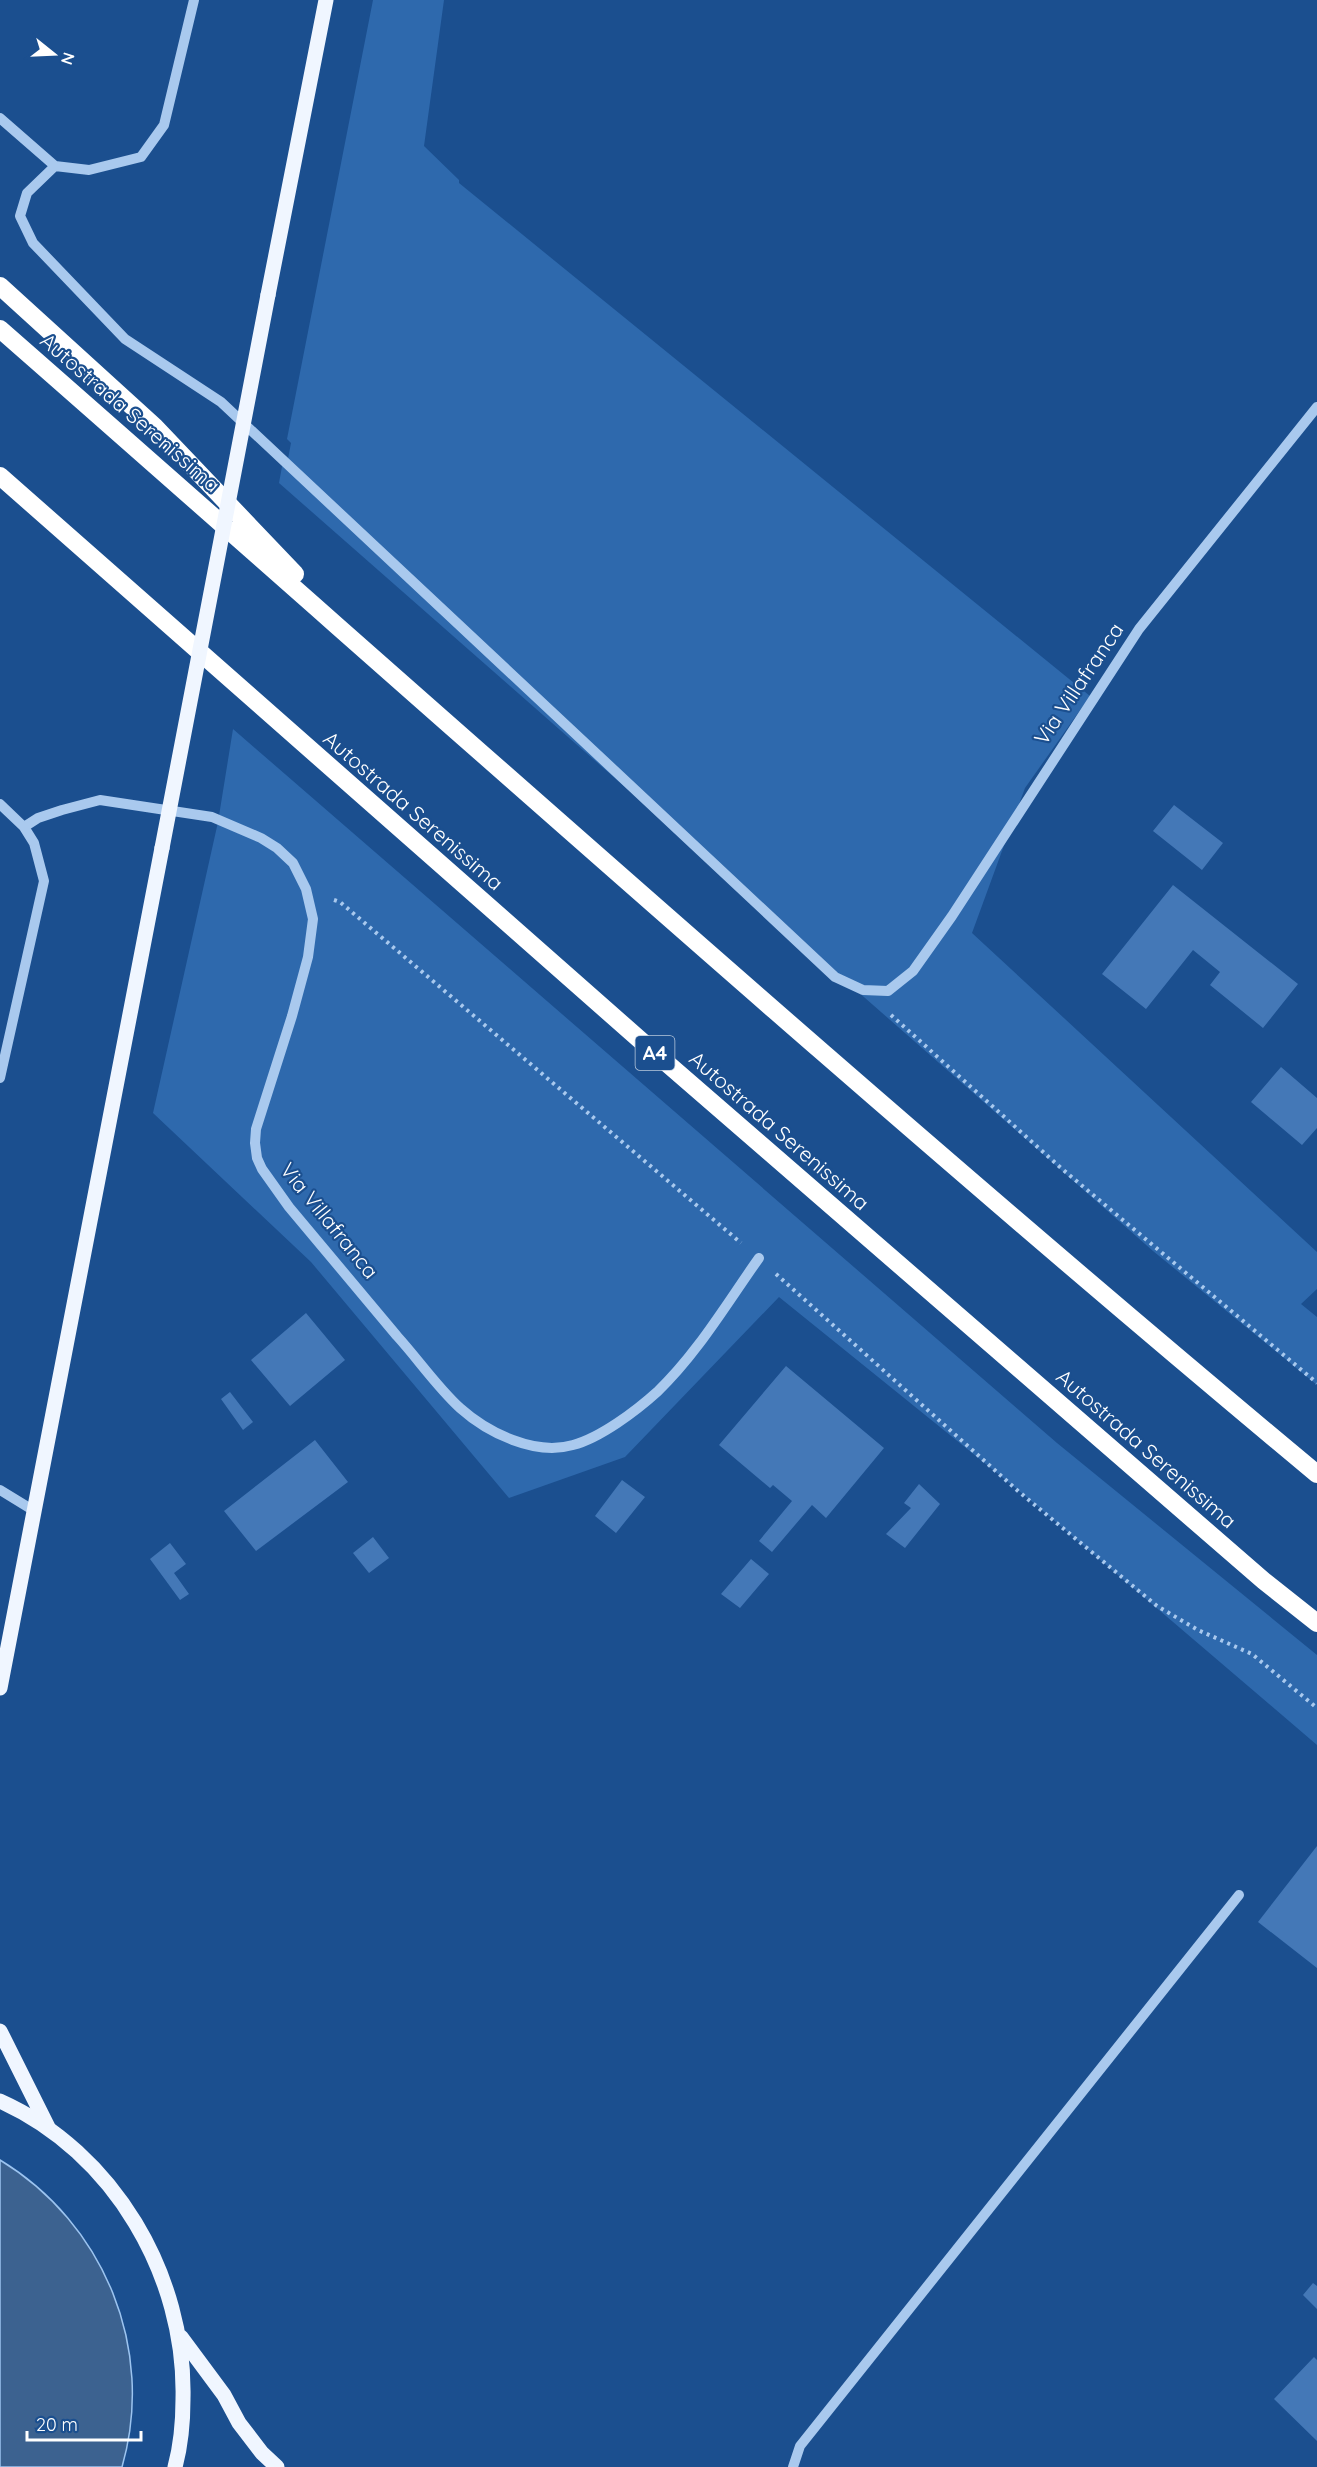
<svg xmlns="http://www.w3.org/2000/svg" width="1317" height="2467" viewBox="0 0 1317 2467" font-family="Quicksand,sans-serif">
<style>
.green{fill:#2e69ad}
.water{fill:#3c6290;stroke:#9cc4f0;stroke-width:1.5}
.building{fill:#4478b7}
.lines{fill:none;stroke-linecap:round;stroke-linejoin:round}
.path{stroke:#a9c9ee;stroke-width:4;stroke-dasharray:3 4.5;stroke-linecap:butt}
.minor{stroke:#a9c9ee;stroke-width:10}
.major{stroke:#f0f6ff;stroke-width:15}
.highway{stroke:#fff;stroke-width:18}
.major-bridge{stroke:#f0f6ff;stroke-width:15}
.labels{text-anchor:middle;stroke-width:4.5;stroke-linejoin:round;paint-order:stroke}
.shield{fill:#1b4f8f;stroke:#bbcadd;stroke-width:1.5}
.shield-label{font-size:20px;font-weight:bold;fill:#fff}
.street-label{font-size:21px;fill:#fff;stroke:#1b4f8f}
</style>
<rect width="100%" height="100%" fill="#1b4f8f"/>
<path class="green" d="M373,0H444L424,146L459,180V183L1090,696L1025,788L972,933L1317,1252V1289L1301,1304L1317,1317V1385L1153,1251L279,483L283,461L287,464L291,443L287,439Z
M233,729L1057,1443L1317,1655V1745L1029,1499L779,1297L625,1457L509,1498L311,1262L153,1113L218,822Z"/>
<path class="water" d="M0,2160C104,2223 156,2349 122,2467H0Z"/>
<path class="building" d="M1174,805L1223,843L1202,870L1153,831Z
M1173,885L1298,984L1263,1028L1210,985L1220,972L1193,950L1146,1009L1102,974Z
M1281,1067L1317,1098V1128L1302,1145L1251,1102Z
M306,1313L345,1360L290,1406L251,1360Z
M786,1366L884,1448L826,1518L812,1505L772,1552L759,1541L792,1501L773,1485L770,1488L719,1445Z
M230,1392L253,1422L243,1430L221,1399Z
M315,1440L348,1482L256,1551L224,1511Z
M622,1480L645,1497L616,1533L595,1516Z
M919,1484L940,1504L905,1548L886,1534L911,1508L904,1503Z
M373,1537L389,1558L369,1573L353,1553Z
M170,1543L186,1564L174,1573L189,1594L180,1600L150,1559Z
M751,1559L769,1574L740,1608L721,1594Z
M1317,1846V1968L1258,1922Z
M1313,2283L1317,2286V2309L1303,2295Z
M1314,2357L1317,2360V2441L1274,2399Z"/>
<g class="lines">
<path class="path" d="M334,900L340,902L741,1243
M891,1015L1061,1168L1317,1383
M776,1274L1018,1491L1157,1606L1198,1630L1252,1654L1317,1708"/>
<path class="minor" d="M0,118L55,166L89,170L141,157L164,125L194,0
M55,166L27,193L20,216L33,243L125,339L221,402L835,977L863,990L888,991L913,971L952,916L1139,629L1317,407
M0,804L24,827L34,843L44,881L0,1078
M24,827L38,818L62,810L100,800L212,817L261,838L277,848L293,863L306,889L313,919L308,957L292,1016L256,1129L255,1143L257,1158L262,1169L289,1207C325,1250 361,1293 397,1336C418,1359 437,1387 460,1408C488,1433 535,1456 573,1445C600,1438 636,1411 657,1392C697,1354 727,1303 759,1258
M0,1490L36,1512
M793,2467L800,2446L1239,1895"/>
<path class="major" d="M268,295L326,0
M0,1688L162,848
M0,2031L49,2129
M0,2101C114,2152 186,2276 183,2399C183,2422 181,2445 175,2467
M181,2337L224,2395L239,2423L262,2453L277,2467"/>
<path class="highway" d="M0,286L155,427L295,574
M0,329C437,712 870,1102 1317,1474
M0,476L639,1039L1264,1581L1317,1623"/>
<path class="major-bridge" d="M162,848L268,295"/>
</g>
<g class="labels">
<rect class="shield" x="635.5" y="1036" width="39" height="34" rx="4.5"/>
<g class="shield-label">
<text x="655" y="1060">A4</text>
</g>
<g class="street-label">
<text transform="translate(130 413) rotate(41)" y="7">Autostrada Serenissima</text>
<text transform="translate(1079 684) rotate(-56)" y="7">Via Villafranca</text>
<text transform="translate(413 811) rotate(41)" y="7">Autostrada Serenissima</text>
<text transform="translate(779 1131) rotate(41)" y="7">Autostrada Serenissima</text>
<text transform="translate(329 1221) rotate(51)" y="7">Via Villafranca</text>
<text transform="translate(1146 1449) rotate(41)" y="7">Autostrada Serenissima</text>
</g>
</g>
<g transform="translate(54 54) rotate(108)" stroke="#1b4f8f" stroke-width="4.5" paint-order="stroke">
<path d="M0-4.5L10 22L0 15L-10 22Z" fill="#ffffff"/>
<text y="-9" font-size="16" font-weight="bold" text-anchor="middle" fill="#ffffff">N</text>
</g>
<path d="M27 2431v9h114v-9" fill="none" stroke="#ffffff" stroke-width="3"/>
<text x="36" y="2431" font-size="18" fill="#ffffff" stroke="#1b4f8f" stroke-width="4.5" paint-order="stroke">20 m</text>
</svg>
